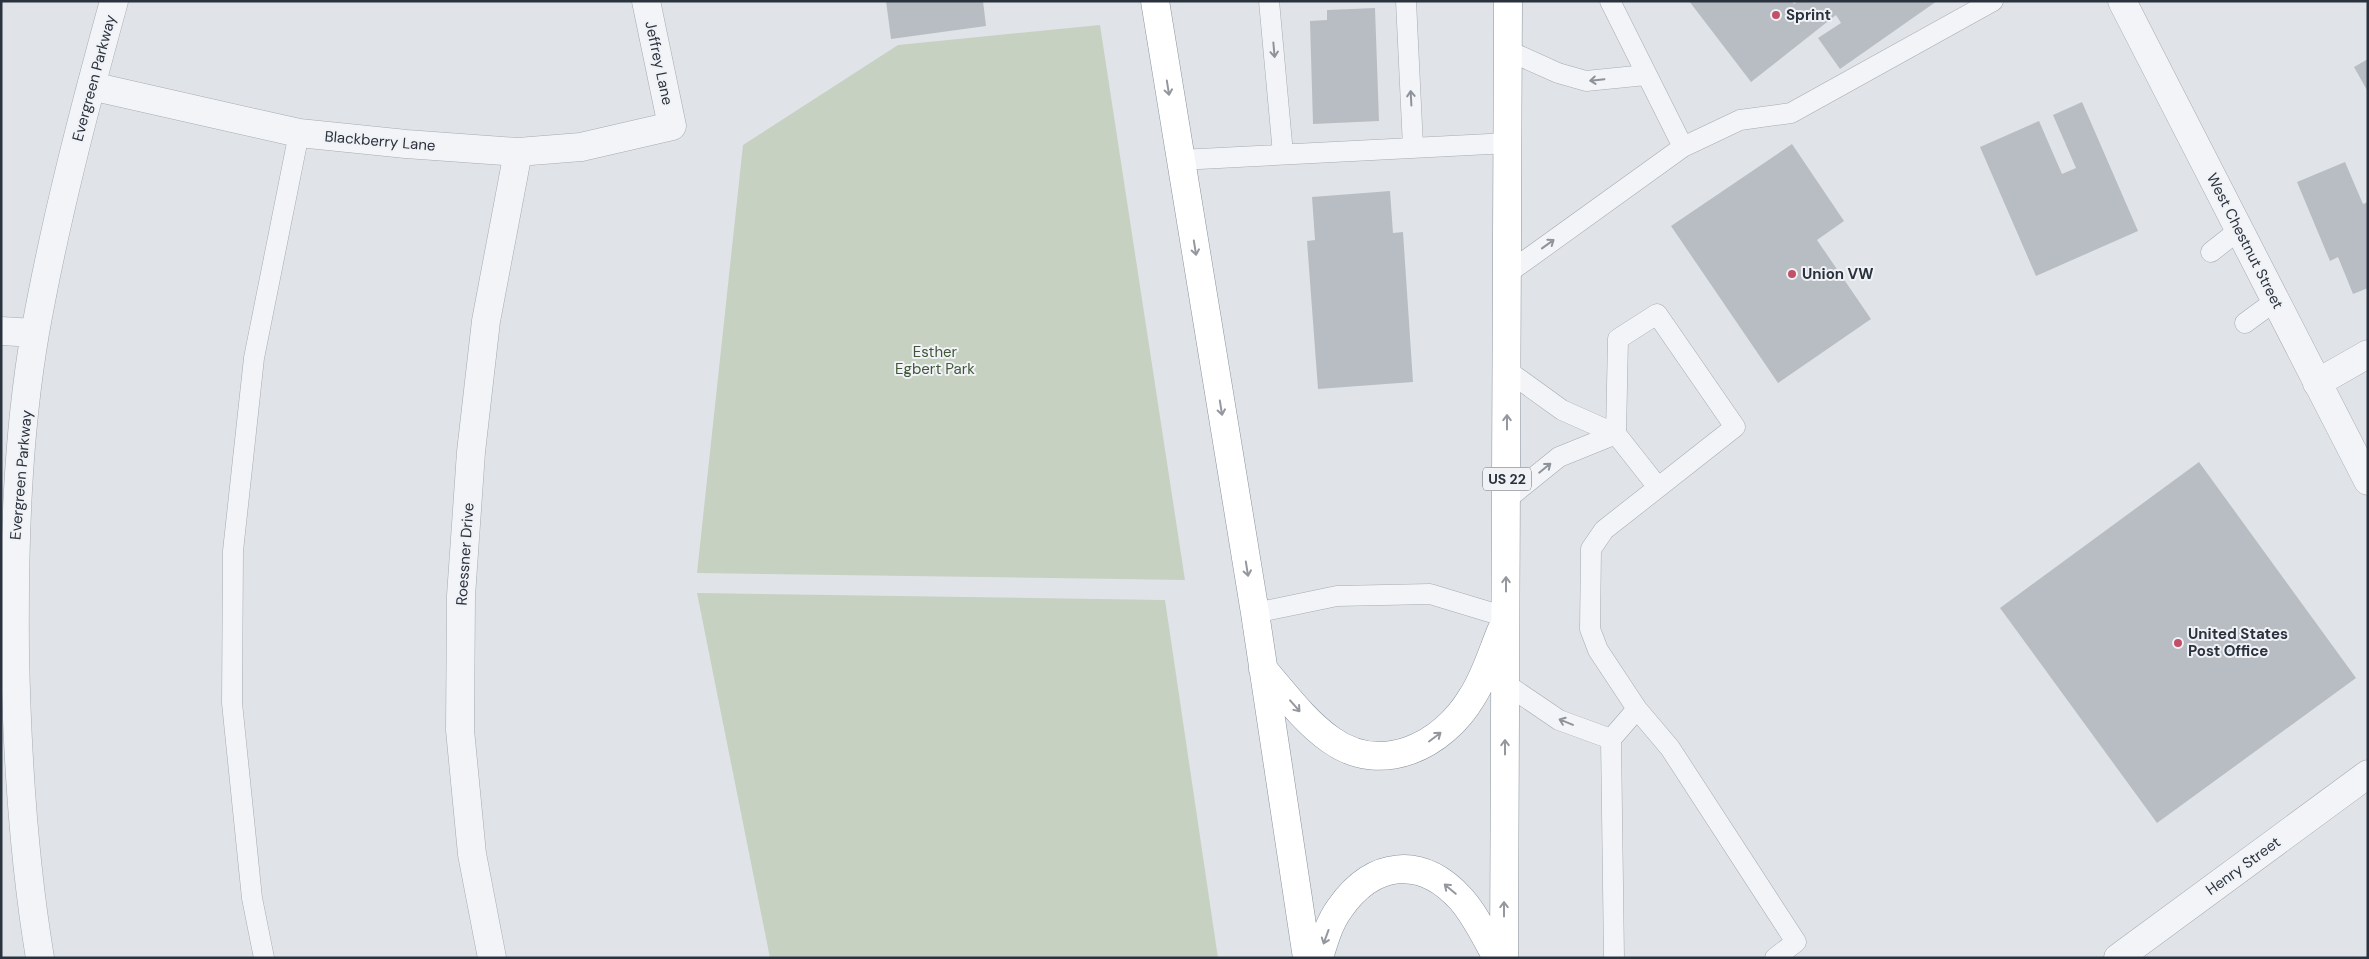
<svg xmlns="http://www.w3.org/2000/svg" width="2369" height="959" viewBox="0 0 2369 959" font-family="'DM Sans',sans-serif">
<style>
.green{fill:#c7d1c2}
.building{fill:#b8bdc4}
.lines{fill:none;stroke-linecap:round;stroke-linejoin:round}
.service-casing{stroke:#a6abb2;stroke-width:21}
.minor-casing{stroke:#a6abb2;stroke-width:29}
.tertiary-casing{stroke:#a6abb2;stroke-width:29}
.trunk-casing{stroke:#89929d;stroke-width:29}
.service{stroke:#f3f4f7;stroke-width:20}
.minor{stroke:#f3f4f7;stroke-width:28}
.tertiary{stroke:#f3f4f7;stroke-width:28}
.trunk{stroke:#fff;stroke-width:28}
.oneway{stroke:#8e939a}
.oneway2{stroke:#94989e}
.poi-dot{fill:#c25167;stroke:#f0f2f6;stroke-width:2}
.labels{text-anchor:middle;stroke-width:4;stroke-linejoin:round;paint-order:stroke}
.shield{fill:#f0f2f6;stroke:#656c75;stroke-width:1}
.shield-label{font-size:14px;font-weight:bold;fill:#2a323e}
.poi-label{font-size:15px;font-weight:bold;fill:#2a323e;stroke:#f0f2f6;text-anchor:start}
.street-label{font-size:15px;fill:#2a323e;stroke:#f0f2f6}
.park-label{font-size:15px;fill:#405839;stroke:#f0f2f6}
</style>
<rect width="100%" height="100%" fill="#e0e4e8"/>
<path class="green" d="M1100,25L1185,580L697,573L743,145L898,45Z
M697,593L1165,600L1218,958H770Z"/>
<path class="building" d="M886,1H983L986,26L891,39Z
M1689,1H1792L1794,4L1798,1H1937L1840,69L1818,38L1841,23L1836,15L1751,82Z
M1375,8L1379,121L1313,124L1310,21L1327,20V10Z
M2368,59V92L2354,67Z
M2082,102L2138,231L2036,276L1980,147L2039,121L2062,174L2076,168L2053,115Z
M1792,144L1844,221L1817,240L1871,319L1778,383L1671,226Z
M2345,162L2363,204L2368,202V288L2353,294L2338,257L2330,261L2297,182Z
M1390,191L1393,233L1403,232L1413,382L1318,389L1307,241L1315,240L1312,197Z
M2199,462L2356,678L2157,823L2000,608Z"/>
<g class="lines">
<g class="service-casing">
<path id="service" d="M1269,1L1283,154
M1406,1L1413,147
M1610,1L1683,147
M1509,51L1558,73L1586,81L1646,75
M1180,160L1509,143
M2211,252L2239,230
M1508,273L1683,147L1740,120L1791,113L1993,1
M2245,323L2275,301
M1657,486L1616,434L1618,339L1657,314L1735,427L1604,530L1591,549L1590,629L1598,650L1637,709L1670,748L1796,942L1775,958
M1507,499L1559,457L1616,434L1562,410L1508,371
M1255,613L1337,596L1430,594L1506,617
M1506,684L1559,720L1611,739
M264,958L252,898L232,703L233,551L254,358L299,133
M1614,958L1611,739L1637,709"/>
</g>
<g class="minor-casing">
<path id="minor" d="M91,86L299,133L406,144L518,152L581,147L672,126L646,1
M1,331L35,333
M2317,383L2368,354
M40,958C23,856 17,756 15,653C14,546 17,438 35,333C55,221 84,110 114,1
M492,958L472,854L460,730L461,596L471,452L486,321L518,152
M2118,958L2368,774"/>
</g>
<g class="tertiary-casing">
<path id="tertiary" d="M2122,1L2368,481"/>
</g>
<g class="trunk-casing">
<path id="trunk" d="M1155,1L1255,613L1307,958
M1263,669C1284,693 1304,721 1331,740C1382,776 1443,746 1472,697C1485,677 1492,653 1501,631
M1319,958C1324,941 1329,923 1340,908C1373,861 1421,855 1461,899C1476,916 1486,938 1497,958
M1504,958L1508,1"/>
</g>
<use href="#service" class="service"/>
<use href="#minor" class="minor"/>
<use href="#tertiary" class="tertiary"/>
<use href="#trunk" class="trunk"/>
</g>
<defs><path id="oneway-shaft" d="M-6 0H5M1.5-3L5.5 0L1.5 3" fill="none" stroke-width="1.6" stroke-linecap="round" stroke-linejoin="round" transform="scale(1.25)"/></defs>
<g class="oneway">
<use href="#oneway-shaft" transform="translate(1274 50) rotate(85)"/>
<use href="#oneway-shaft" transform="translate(1597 80) rotate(174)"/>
<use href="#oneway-shaft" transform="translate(1411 98) rotate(-93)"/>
<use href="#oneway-shaft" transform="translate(1548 244) rotate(-36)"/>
<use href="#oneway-shaft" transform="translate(1545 468) rotate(-39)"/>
<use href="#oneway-shaft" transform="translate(1566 722) rotate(-158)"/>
</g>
<g class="oneway2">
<use href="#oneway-shaft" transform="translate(1168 88) rotate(81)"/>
<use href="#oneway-shaft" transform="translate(1195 248) rotate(81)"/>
<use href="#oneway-shaft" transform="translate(1221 408) rotate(81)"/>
<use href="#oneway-shaft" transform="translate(1507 422) rotate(-90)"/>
<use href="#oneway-shaft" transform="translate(1247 569) rotate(81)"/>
<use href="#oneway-shaft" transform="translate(1506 584) rotate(-90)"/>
<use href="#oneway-shaft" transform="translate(1295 706) rotate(49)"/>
<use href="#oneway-shaft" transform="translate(1435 737) rotate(-37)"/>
<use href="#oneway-shaft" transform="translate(1505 747) rotate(-90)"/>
<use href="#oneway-shaft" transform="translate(1450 889) rotate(-140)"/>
<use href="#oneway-shaft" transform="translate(1504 909) rotate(-90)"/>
<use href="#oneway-shaft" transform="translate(1326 937) rotate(110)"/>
</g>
<g class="poi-dot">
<circle cx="1776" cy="15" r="5"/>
<circle cx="1792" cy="274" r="5"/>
<circle cx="2178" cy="643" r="5"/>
</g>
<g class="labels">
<rect class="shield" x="1483" y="467.5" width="48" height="23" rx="4"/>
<g class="shield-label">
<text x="1507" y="484">US 22</text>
</g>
<g class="poi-label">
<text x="1786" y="20">Sprint</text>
<text x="1802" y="279">Union VW</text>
<text x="2188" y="639">United States<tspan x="2188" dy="17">Post Office</tspan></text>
</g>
<g class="street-label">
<text transform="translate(659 63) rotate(78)" y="5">Jeffrey Lane</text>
<text transform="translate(94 78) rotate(-75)" y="5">Evergreen Parkway</text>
<text transform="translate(380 141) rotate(5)" y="5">Blackberry Lane</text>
<text transform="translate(2245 241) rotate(63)" y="5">West Chestnut Street</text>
<text transform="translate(21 475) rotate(-85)" y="5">Evergreen Parkway</text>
<text transform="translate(465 554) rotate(-86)" y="5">Roessner Drive</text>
<text transform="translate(2243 866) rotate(-36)" y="5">Henry Street</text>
</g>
<g class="park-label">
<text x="935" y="357">Esther<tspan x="935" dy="17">Egbert Park</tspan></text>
</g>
</g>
<rect width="2369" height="959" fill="none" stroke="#2a323e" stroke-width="5"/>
</svg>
